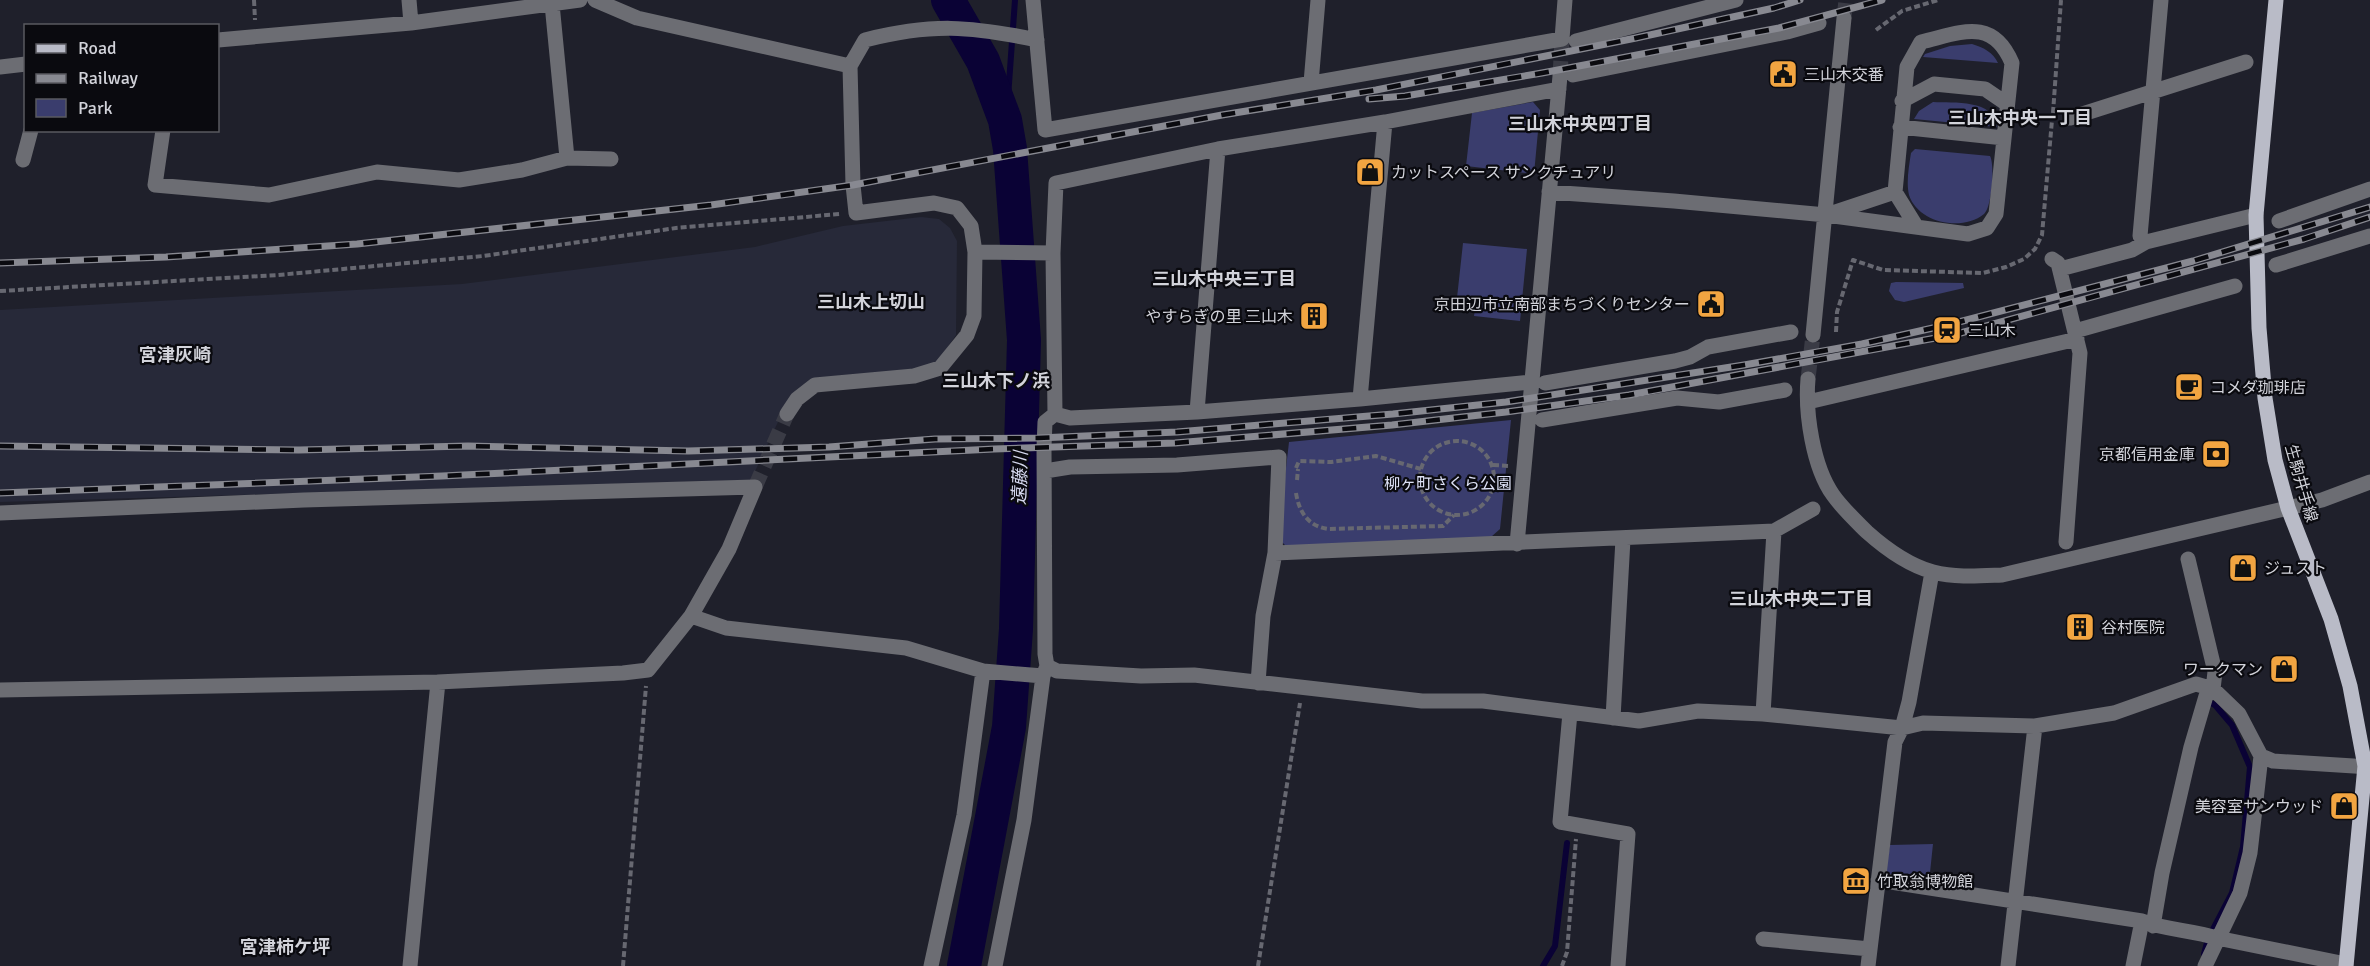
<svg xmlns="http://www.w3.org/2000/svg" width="2370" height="966" viewBox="0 0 2370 966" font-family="Signika,'Noto Sans JP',sans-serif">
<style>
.built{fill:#272939}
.green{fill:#3a3d6d}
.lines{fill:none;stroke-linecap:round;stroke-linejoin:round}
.stream{stroke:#0a0235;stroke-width:6}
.river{stroke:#0a0235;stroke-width:34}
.minor-tunnel{stroke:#3a3b45;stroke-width:15;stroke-dasharray:15 8;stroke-linecap:butt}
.path{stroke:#676871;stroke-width:4;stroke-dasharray:6 3;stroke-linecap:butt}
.minor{stroke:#6c6d73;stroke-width:15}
.major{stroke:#b9bbc7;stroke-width:15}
.rail-casing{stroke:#888991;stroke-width:7}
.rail{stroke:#0a0a0f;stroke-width:4.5;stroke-dasharray:14;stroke-linecap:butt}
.labels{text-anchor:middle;stroke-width:4.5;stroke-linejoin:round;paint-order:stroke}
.poi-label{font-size:16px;fill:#d2d3da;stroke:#0a0a0f;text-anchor:start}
.park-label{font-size:16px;fill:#dde1f6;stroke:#0a0a0f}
.street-label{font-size:16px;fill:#d2d3da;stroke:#0a0a0f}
.neighbourhood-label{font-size:18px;font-weight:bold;fill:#d2d3da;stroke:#0a0a0f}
.water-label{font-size:18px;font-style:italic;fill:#d6d9ef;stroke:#0a0a0f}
</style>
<rect width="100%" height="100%" fill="#1f202b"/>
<path class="built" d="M921,217L939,219L950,228L957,241L956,335L939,360L924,368L816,379L784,409L751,480L0,502V310L462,284L755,247L843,226Z"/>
<path class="green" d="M1972,44C1984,48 1993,52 1998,63L1923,57L1925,54L1950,46Z
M1533,102L1540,110L1534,174L1466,166L1472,113Z
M1933,102C1953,103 1995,99 1997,127L1914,119L1919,111Z
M1915,149L1990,156C1995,165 1992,207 1984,214C1962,232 1918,223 1909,195C1906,182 1909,166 1911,153Z
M1463,243L1527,249L1520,321L1474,316L1475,309L1456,307Z
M1896,282L1963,283L1964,288L1904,302L1895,300L1889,291L1891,283Z
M1511,420L1500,529L1491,537L1288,548L1278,538L1289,442Z
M1933,844L1929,882L1885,876L1890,845Z"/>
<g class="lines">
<path class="stream" d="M1006,125L1015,0
M2204,954L2208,939L2232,893L2243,847L2250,767L2232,725L2215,705L2205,700
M1543,966L1555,946L1567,843"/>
<path class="river" d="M948,0L983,61L1005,120L1010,149L1024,340L1016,629L1009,727L964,966"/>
<path class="minor-tunnel" d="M1844,18L1846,0
M1560,76L1562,39
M1808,379L1813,335
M755,487L787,414"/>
<path class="path" d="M254,0L255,20
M1876,30L1902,11L1938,0
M2053,113L2061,0
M0,291L278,275L483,256L676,228L840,214
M1836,332L1837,312L1853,260L1883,270L1983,273L2006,267L2024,259L2035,249L2042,235L2052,120
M1420 478a37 37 0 1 1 74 0a37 37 0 1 1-74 0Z
M1493,465L1510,466
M1296,468L1299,461L1331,462L1376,456L1421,469
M1297,480L1298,469
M1296,493C1299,512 1308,526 1328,529L1443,526L1454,515
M623,966L646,686
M1258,966L1300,703
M1562,966L1567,952L1576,839"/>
<path class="minor" d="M409,0L411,23
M595,0L637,18L850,66
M1033,0L1045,130L1562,39L1565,0
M2161,0L2140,236L2146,242L2256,215
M552,4L567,158
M218,40L411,23L580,0
M1576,41L1736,0
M0,67L26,64
M1573,75L1787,32L1819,23
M1311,83L1318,0
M1902,101L1934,84L1985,89L2007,104
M2070,118L2246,62
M1900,127L2004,138
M163,130L155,185L269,195L377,172L459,180L522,170L567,158L611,159
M23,160L31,130
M1549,192L1674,201L1826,215L1968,234L1987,228L1996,214L2012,63C1992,16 1960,33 1921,42L1907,67L1895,192L1916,226
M1832,213L1895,192
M2279,221L2370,189
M975,252L971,226L957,208L934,203L856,213L853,185L850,66L865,40C932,23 970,26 1037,40
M2052,259L2058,263L2080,353L2066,542
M2276,265L2370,236
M2060,269L2132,250L2146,242
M2075,331L2235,286
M1813,335L1844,18
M1808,379C1805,413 1813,467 1833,495C1843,509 1855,520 1867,532C1886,549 1908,565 1933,572C1956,578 1979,576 2002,575L2322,500L2370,482
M1545,383L1675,361L1690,357L1708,347L1791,332
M1360,399L1531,382
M1808,402L2077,339
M1197,412L1218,149
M787,414L797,399L815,385L914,376L940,368L967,335L974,316L975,252L1053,253
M1055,414L1070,418L1197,412L1360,399L1385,122L1559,89
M1542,420L1677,398L1719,402L1785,390
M1045,471L1070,467L1177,465L1279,457L1275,553
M0,513L304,500L755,487L729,549L691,616L648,670L623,673L438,682L410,966
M1774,531L1763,714L1902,728L1923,723L2035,726L2114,713L2196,684L2213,689L2239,714L2261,756L2273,761L2370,767
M1517,544L1560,76
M691,616L726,628L906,648L983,671L1043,676
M1047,666L1057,671L1141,676L1194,675L1422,701H1483L1639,721L1698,711L1763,714
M1258,683L1263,616L1275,553L1774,531L1813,509
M0,690L438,682
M1570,713L1560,822L1628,834L1618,966
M1613,718L1623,539
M1878,880L2142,921C2166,930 2192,930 2217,938L2346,964
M2153,926L2162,873L2191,747L2206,696L2213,689L2215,672L2188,559
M1763,939L1870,949
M931,966L964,815L983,671
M995,966L1024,820L1043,676L1047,666L1045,654L1044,447L1045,422L1055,414L1053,253L1056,183L1218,149L1385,122
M1868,966L1895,742L1902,728L1909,702L1932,572
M2008,966L2035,726
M2133,966L2142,921
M2205,966L2240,893L2250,853L2261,756"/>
<path class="major" d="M2276,0L2256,215L2259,328L2265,398L2275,460L2288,508L2331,619L2350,686L2365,766L2346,966"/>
<g class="rail-casing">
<path id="rail" d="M1369,99L1405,96L1542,73L1779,28L1882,0
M0,263L166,257L357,244L711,205L853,185L1222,115L1376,90L1636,38L1774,8L1800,0
M0,446L299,450L468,446L688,451L829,447L935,439L1038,438L1177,432L1393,414L1506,402L1744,365L1862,344L1955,323L2193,261L2370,207
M0,493L442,476L994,449L1175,443L1392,425L1506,412L1629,395L1957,334L2304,239L2370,217"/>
</g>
<use href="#rail" class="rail"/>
</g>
<defs>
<g id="civic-square" transform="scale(1.5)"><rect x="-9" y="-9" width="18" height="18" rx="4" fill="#f2a541" stroke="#0a0a0f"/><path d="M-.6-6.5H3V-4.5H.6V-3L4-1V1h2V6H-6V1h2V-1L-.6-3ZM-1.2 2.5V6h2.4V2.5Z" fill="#111"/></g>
<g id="shop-square" transform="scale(1.5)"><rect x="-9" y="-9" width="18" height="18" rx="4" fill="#f2a541" stroke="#0a0a0f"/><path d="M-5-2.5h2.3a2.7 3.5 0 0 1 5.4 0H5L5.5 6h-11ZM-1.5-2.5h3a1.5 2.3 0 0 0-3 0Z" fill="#111"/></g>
<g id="building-square" transform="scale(1.5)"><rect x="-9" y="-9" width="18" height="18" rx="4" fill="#f2a541" stroke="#0a0a0f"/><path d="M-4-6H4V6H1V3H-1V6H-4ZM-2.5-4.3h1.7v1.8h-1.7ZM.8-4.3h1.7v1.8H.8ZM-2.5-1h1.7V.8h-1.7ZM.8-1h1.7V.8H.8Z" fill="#111"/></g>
<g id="station-square" transform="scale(1.5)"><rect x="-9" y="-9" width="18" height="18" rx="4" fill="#f2a541" stroke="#0a0a0f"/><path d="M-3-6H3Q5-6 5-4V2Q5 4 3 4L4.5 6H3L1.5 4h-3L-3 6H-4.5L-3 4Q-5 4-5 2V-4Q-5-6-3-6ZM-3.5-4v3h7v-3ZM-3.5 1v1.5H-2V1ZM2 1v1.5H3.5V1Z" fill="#111"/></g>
<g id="cafe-square" transform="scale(1.5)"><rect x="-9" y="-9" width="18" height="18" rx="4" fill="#f2a541" stroke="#0a0a0f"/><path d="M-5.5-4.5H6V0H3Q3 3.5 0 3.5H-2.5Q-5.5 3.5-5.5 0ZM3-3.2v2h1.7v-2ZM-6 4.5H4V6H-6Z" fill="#111"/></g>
<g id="bank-square" transform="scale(1.5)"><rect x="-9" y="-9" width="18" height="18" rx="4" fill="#f2a541" stroke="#0a0a0f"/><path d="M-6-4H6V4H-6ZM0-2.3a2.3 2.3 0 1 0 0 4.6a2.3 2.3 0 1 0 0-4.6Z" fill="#111"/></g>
<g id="museum-square" transform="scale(1.5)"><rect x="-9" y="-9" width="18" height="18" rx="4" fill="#f2a541" stroke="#0a0a0f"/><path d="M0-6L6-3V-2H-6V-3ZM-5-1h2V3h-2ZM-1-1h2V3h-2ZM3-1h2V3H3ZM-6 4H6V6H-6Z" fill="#111"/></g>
</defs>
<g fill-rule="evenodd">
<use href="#civic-square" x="1783" y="74"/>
<use href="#shop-square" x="1370" y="172"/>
<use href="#civic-square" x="1711" y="304"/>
<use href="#building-square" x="1314" y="316"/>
<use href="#station-square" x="1947" y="330"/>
<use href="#cafe-square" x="2189" y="387"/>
<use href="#bank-square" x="2216" y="454"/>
<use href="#shop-square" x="2243" y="568"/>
<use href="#building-square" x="2080" y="627"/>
<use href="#shop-square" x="2284" y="669"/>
<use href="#shop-square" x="2344" y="806"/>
<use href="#museum-square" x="1856" y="881"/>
</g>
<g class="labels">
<g class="poi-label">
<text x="1804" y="80">三山木交番</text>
<text x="1391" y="178">カットスペース サンクチュアリ</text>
<text x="1690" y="310" text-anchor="end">京田辺市立南部まちづくりセンター</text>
<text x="1293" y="322" text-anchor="end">やすらぎの里 三山木</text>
<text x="1968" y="336">三山木</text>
<text x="2210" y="393">コメダ珈琲店</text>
<text x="2195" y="460" text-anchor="end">京都信用金庫</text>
<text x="2264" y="574">ジュスト</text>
<text x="2101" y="633">谷村医院</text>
<text x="2263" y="675" text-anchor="end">ワークマン</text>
<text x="2323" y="812" text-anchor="end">美容室サンウッド</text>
<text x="1877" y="887">竹取翁博物館</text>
</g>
<g class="park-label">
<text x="1448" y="489">柳ヶ町さくら公園</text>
</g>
<g class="street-label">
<text transform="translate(2302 483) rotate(74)" y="6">生駒井手線</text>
</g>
<g class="neighbourhood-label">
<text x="2020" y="124">三山木中央一丁目</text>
<text x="1580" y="130">三山木中央四丁目</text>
<text x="1224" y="285">三山木中央三丁目</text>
<text x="871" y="308">三山木上切山</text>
<text x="175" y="361">宮津灰崎</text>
<text x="996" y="387">三山木下ノ浜</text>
<text x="1801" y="605">三山木中央二丁目</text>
<text x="285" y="953">宮津柿ケ坪</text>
</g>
<g class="water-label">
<text transform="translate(1020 478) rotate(-88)" y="6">遠藤川</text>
</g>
</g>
<rect x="24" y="24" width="195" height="108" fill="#0a0a0f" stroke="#5a5a60" stroke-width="1.5"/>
<rect x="36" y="44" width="30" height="9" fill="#b9bbc7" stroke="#5a5a60" stroke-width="1.5"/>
<text x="78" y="54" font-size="18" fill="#d2d3da">Road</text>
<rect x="36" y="74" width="30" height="9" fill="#888991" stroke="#5a5a60" stroke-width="1.5"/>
<text x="78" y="84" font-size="18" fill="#d2d3da">Railway</text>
<rect x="36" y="99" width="30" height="18" fill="#3a3d6d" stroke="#5a5a60" stroke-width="1.5"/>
<text x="78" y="114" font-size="18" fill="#d2d3da">Park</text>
</svg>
